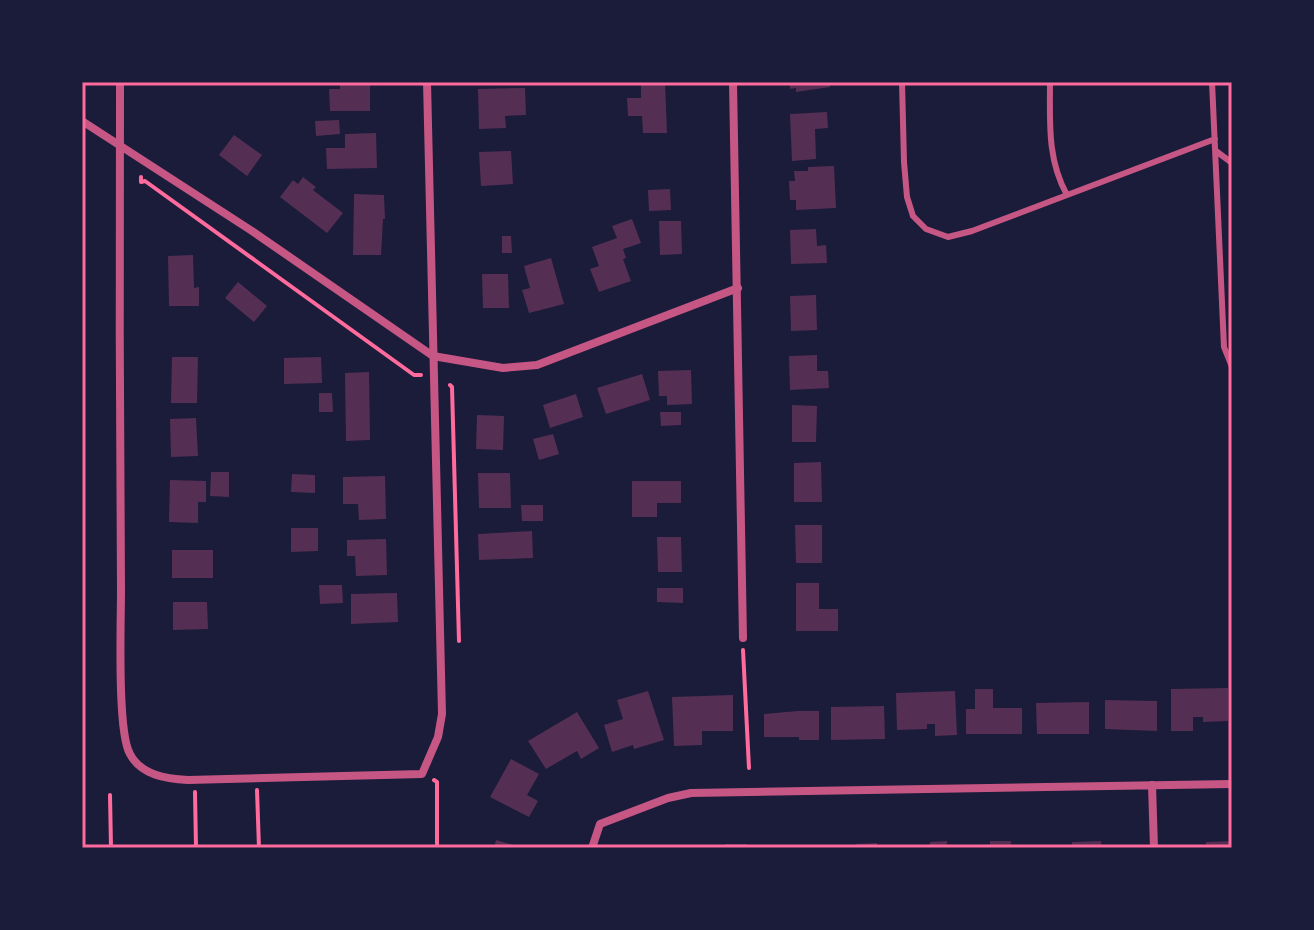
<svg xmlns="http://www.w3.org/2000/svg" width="1314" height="930" viewBox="0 0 1314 930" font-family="'Roboto Condensed',sans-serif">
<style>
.building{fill:#542f53}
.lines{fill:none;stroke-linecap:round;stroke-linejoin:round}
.path{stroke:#ff6b9d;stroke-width:4}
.service{stroke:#c65784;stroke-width:6}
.minor{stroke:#c65784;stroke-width:8}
.neatline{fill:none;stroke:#ff6b9d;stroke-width:3}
</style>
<rect width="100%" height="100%" fill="#1b1b3a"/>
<path class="building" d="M340,82H370V111H330L329,89H340Z
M665,82L667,133H643L642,116H628L627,98H641V83Z
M790,82H830V87L796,92V88L790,89Z
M525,88L526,115L505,116L506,128L479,129L478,89Z
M827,112L828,128L815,129L816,159L792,161L790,114Z
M339,120L340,134L316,136L315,121Z
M376,133L377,168L327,169L326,148H345V134Z
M234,135L262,155L247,176L219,155Z
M511,151L513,184L481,186L479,152Z
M834,166L836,208L796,210V200H790L789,181H795L794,171H808V167Z
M303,177L316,187L313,190L343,213L327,233L280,197L293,180L298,184Z
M670,189L671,210L649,211L648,190Z
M354,194L384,195L385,219H383L381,255H353Z
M632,219L641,243L623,249L626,258L623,259L631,281L599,292L590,269L599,266L592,247L617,238L612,226Z
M659,221H681L682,254L660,255Z
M816,229L817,246L826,245L827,263L791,264L790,230Z
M502,236H511L512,253H502Z
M193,255L194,288L199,287V306H169L168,256Z
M551,258L564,304L529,313L522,290L530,288L524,266Z
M482,274H508L509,308H483Z
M238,282L267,306L254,322L225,298Z
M816,295L817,330L791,331L790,296Z
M817,355V371H828L829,388L790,390L789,356Z
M172,357H198L197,403H171Z
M321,357L322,383L284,384V358Z
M691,370L692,404L667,405V396H659L658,371Z
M369,372L370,440L346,441L345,373Z
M642,374L650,400L606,414L597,388Z
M319,393H332L333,412H319Z
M576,394L583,417L550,428L543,405Z
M792,405L817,406L816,442H792Z
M660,412H681V425L661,426Z
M477,415L504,416L503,450L476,449Z
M196,418L198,456L171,457L170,419Z
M553,434L559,454L539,460L533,439Z
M821,462L822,502H794V463Z
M211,472H229V497L210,496Z
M478,473H510L511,508H479Z
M292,474L315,475V493L291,492Z
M385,476L386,519L359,520L358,504H343V477Z
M170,480L206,481V502H198V523L169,522Z
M632,481H681V503H657V517H632Z
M521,505H543V521H522Z
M795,525H822V563H796Z
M291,528H318V551L291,552Z
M532,531L533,558L479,560L478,534Z
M657,537H681L682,572H658Z
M386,539L387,575L356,576L355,556H347V540Z
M172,550H213V578H172Z
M796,583H819V609H838V631H796Z
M319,585H342L343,603L320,604Z
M657,588H683V603L657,602Z
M397,593L398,622L351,624V594Z
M173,602H207L208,629L173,630Z
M1228,688V721L1203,722V717H1193V731H1171V689Z
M975,689H993V708H1022V734H966V709H975Z
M648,691L664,740L634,749L633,745L612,752L604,725L623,719L617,700Z
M955,691L957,735L935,736V724H927V729L897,730L896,693Z
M733,695V731H702V745L674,746L672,697Z
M1105,700L1157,701V731L1105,729Z
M1089,702V734H1037L1036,703Z
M884,706L885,739L831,740V707Z
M798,711H819V740H799V737H764V714Z
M577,712L599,748L581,759L577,751L546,769L528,741Z
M511,759L539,774L527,795L538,801L529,817L490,797Z
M496,840L520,847V848H494Z
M947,841V848H923V846L930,845V842Z
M990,841H1011V848H990Z
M1101,841V848H1072V842Z
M1232,841V848H1206V842Z
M877,843V848H856V844Z
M725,844H747V848H725Z"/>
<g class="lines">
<path class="path" d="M141,177V182L145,181L414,375H421
M450,385L452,387L459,641
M743,650L749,768
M434,780L437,782V848
M257,790L259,848
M195,792L196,848
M110,795L111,848"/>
<path class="service" d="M902,82L904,162L907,197L913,216L926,229L948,237L972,231L1215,139
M1050,82C1050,122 1047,159 1067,195
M1212,82L1224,347L1232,367
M1216,151L1232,163"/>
<path class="minor" d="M120,82C119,252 120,421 121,591C121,622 117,732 130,754C141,775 166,779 188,780L422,774L438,737L442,714L427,82
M733,82L743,638
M82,121L252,231L433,356L503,368L537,365L738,288
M1152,785L1154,848
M592,848L600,824L668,798L691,793L1232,784"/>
</g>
<rect width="1314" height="930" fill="none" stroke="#1b1b3a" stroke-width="168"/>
<rect x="84" y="84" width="1146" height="762" class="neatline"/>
</svg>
